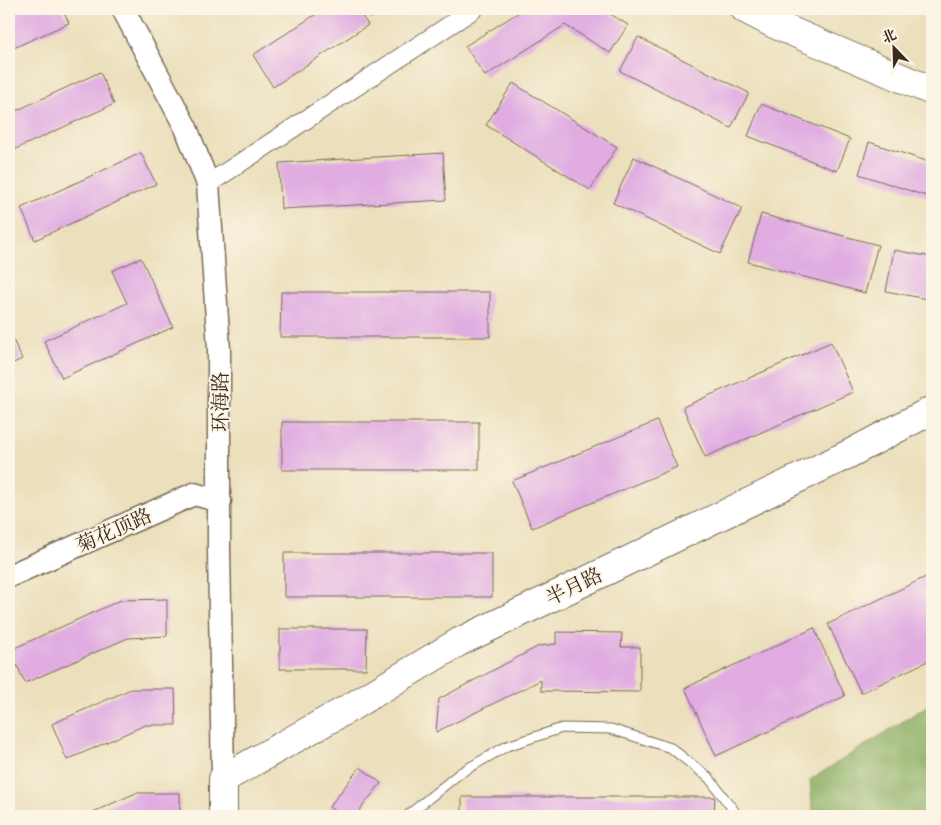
<svg xmlns="http://www.w3.org/2000/svg" width="941" height="825" viewBox="0 0 941 825" font-family="'Old Standard TT','Noto Serif SC',serif">
<style>
.forest{fill:#8caf63;stroke:#646c40}
.building{fill:#e0ace2}
.lines{fill:none;stroke-linecap:round;stroke-linejoin:round}
.service-casing{stroke:#796955;stroke-width:11}
.minor-casing{stroke:#796955;stroke-width:20}
.tertiary-casing{stroke:#796955;stroke-width:25}
.primary-casing{stroke:#796955;stroke-width:30}
.service{stroke:#fff;stroke-width:9}
.minor{stroke:#fff;stroke-width:18}
.tertiary{stroke:#fff;stroke-width:22}
.primary{stroke:#fff;stroke-width:28}
.labels{text-anchor:middle;stroke-width:4;stroke-linejoin:round;paint-order:stroke}
.street-label{font-size:20px;fill:#3b2a1e;stroke:#fcf5e5}
</style>
<rect width="100%" height="100%" fill="#fcf5e5"/>
<filter id="ink" filterUnits="userSpaceOnUse"><feTurbulence type="fractalNoise" baseFrequency=".02" numOctaves="2"/><feDisplacementMap in="SourceGraphic" scale="10" xChannelSelector="R" yChannelSelector="G"/><feConvolveMatrix kernelMatrix="1 2 1 2 8 2 1 2 1" color-interpolation-filters="sRGB"/></filter>
<filter id="wash" filterUnits="userSpaceOnUse"><feTurbulence type="fractalNoise" baseFrequency=".0096" numOctaves="4" result="noise"/><feDisplacementMap in="SourceGraphic" scale="20" xChannelSelector="R" yChannelSelector="G"/><feGaussianBlur stdDeviation="1.12" result="paint"/><feColorMatrix in="noise" values="0 0 0 0 0 0 0 0 0 0 0 0 0 0 0 0 0 1.4 0 .05"/><feComposite in="paint" operator="in"/></filter>
<g filter="url(#wash)">
<rect width="100%" height="100%" fill="#ebdfbc"/>
<path class="forest" d="M932,703V816H813L810,780Z"/>
<g id="blocks">
<path class="building" d="M9,9H62L69,23L9,50Z
M324,9H357L368,25L273,87L253,55Z
M364,9H384L370,18Z
M524,9H602L628,25L610,53L565,25L485,76L465,46Z
M638,37L749,93L731,128L620,71Z
M100,72L114,104L9,152V114Z
M513,83L617,147L590,190L486,125Z
M761,104L850,139L837,171L748,136Z
M869,142L932,163V198L859,174Z
M141,153L156,184L35,240L21,208Z
M443,153L446,200L281,209L279,163Z
M634,157L742,208L720,254L613,203Z
M761,214L878,245L865,293L748,262Z
M894,250L932,257V300L886,291Z
M141,258L173,327L62,378L44,341L127,303L112,271Z
M281,292H490V337H280Z
M9,331L22,359L9,365Z
M831,342L853,392L705,457L683,407Z
M657,421L677,467L532,528L512,481Z
M282,422H479V470H282Z
M284,553H492V597H284Z
M932,574V659L861,693L828,624Z
M167,599V636L128,638L25,683L10,650L121,600Z
M814,628L845,696L716,756L685,688Z
M280,629H367L366,669H280Z
M556,632L622,633L621,647H640V692L541,691V680L436,732L439,699L539,646L556,644Z
M131,689H175L176,725H145L67,760L52,724Z
M360,767L381,783L355,816H341L329,807Z
M136,793H180V816H84Z
M462,797H715L714,816H462Z"/>
</g>
</g>
<g filter="url(#ink)">
<use href="#blocks" fill-opacity="0" stroke="#796955" stroke-width="1"/>
<g class="lines">
<g class="service-casing">
<path id="service" d="M407,816L460,773L507,746L562,728L611,729L671,748L709,778L738,816"/>
</g>
<g class="minor-casing">
<path id="minor" d="M208,184L474,9"/>
</g>
<g class="tertiary-casing">
<path id="tertiary" d="M123,9L186,128L208,184L219,349V550L223,779
M9,576L194,494L220,501"/>
</g>
<g class="primary-casing">
<path id="primary" d="M745,9L774,24L932,91
M223,816V779L351,707L459,642L849,454L932,410"/>
</g>
<use href="#service" class="service"/>
<use href="#minor" class="minor"/>
<use href="#tertiary" class="tertiary"/>
<use href="#primary" class="primary"/>
</g>
</g>
<g class="labels">
<g class="street-label">
<text transform="translate(220 402) rotate(-90)" y="7">环海路</text>
<text transform="translate(114 530) rotate(-24)" y="7">菊花顶路</text>
<text transform="translate(574 586) rotate(-26)" y="7">半月路</text>
</g>
</g>
<rect width="941" height="825" fill="none" stroke="#fcf5e5" stroke-width="30"/>
<g transform="translate(894 48) rotate(337)" stroke="#fcf5e5" stroke-width="4" paint-order="stroke">
<path d="M0-4L9 19L0 12L-9 19Z" fill="#3b2a1e"/>
<text y="-8" font-size="14" font-weight="bold" text-anchor="middle" fill="#3b2a1e">北</text>
</g>
</svg>
